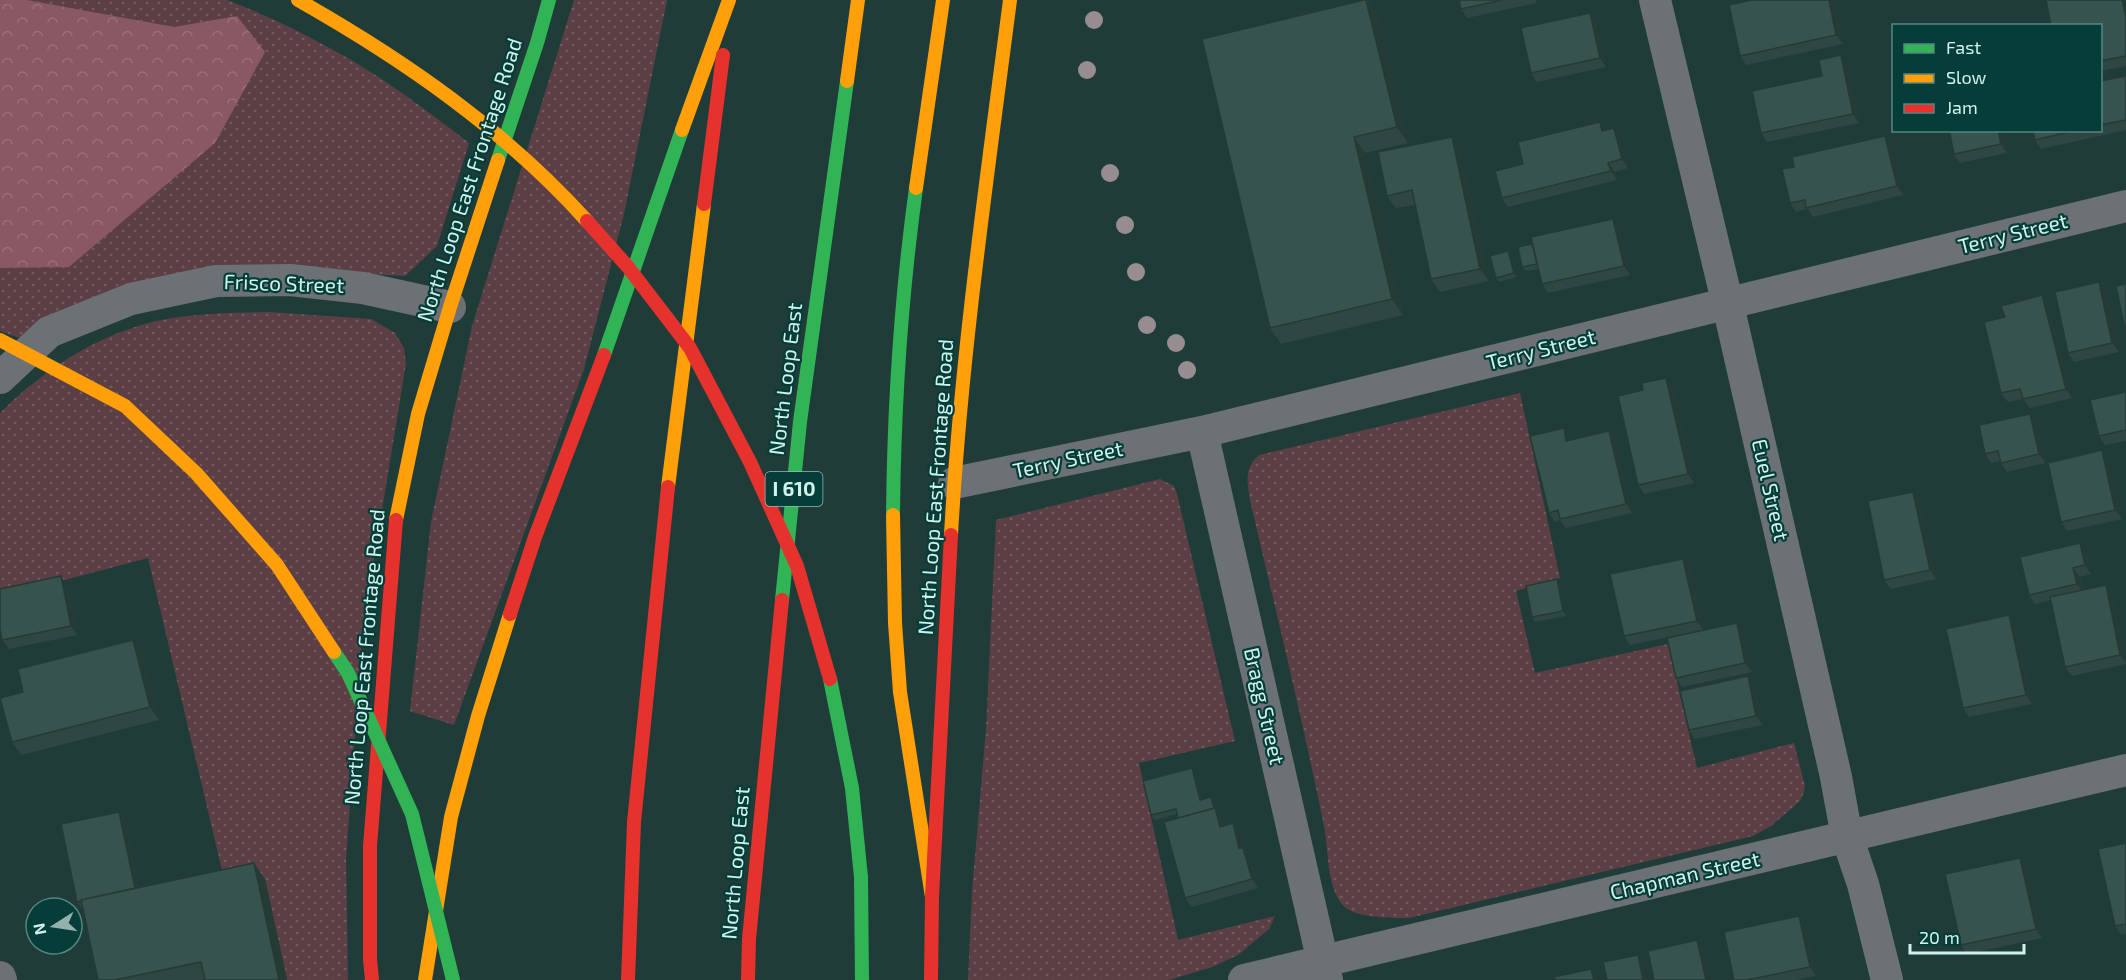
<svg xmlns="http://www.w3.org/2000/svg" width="2126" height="980" viewBox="0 0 2126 980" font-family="'Exo 2',sans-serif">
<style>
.grass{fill:url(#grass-dots)}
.forest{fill:url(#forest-crowns)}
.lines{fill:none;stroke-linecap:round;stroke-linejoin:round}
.street{stroke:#6c7176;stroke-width:32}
.fast{stroke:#30b455;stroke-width:14}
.slow{stroke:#ff9f0a;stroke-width:14}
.jam{stroke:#e5322d;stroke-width:14}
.fast-bridge{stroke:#30b455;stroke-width:14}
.slow-bridge{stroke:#ff9f0a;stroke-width:14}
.jam-bridge{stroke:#e5322d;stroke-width:14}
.tree{fill:#978d90}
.wall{fill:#2f4742}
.shaded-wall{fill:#263a36}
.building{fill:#37534d;stroke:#263a36;stroke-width:1.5}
.labels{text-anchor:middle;stroke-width:4.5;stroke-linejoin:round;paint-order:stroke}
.shield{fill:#053d39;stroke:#94bbb7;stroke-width:1.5}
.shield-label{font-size:20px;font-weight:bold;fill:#d1f1ed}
.street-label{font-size:21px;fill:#d1f1ed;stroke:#053d39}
</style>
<defs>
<pattern id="grass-dots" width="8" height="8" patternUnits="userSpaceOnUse" patternTransform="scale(1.5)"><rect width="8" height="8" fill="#5c3f45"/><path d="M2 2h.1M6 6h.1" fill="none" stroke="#725b60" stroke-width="1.8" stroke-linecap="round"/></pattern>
<pattern id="forest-crowns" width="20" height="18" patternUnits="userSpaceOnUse" patternTransform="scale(1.5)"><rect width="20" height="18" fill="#895863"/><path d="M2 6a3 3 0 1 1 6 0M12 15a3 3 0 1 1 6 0" fill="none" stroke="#99707a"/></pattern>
</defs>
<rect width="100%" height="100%" fill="#203c39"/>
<path class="grass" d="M0,0H227C288,24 348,55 402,93C425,109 447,126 469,143L437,246L405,276L251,268L20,338L0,331Z
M574,0H667L624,214L584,369L454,725L410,711L431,522L472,326Z
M269,312L371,319L395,333L404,348L406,364L363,626L346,859L348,980H287L265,879L226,887L148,558L0,597V413C45,368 104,330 167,319C201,313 235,313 269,312Z
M1520,393L1560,578L1516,591L1535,673L1668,644L1697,768L1794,743L1805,786L1803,795L1799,802L1771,826L1753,836L1409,918C1393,918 1359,918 1346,908C1326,892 1329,849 1324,826C1302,717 1275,608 1250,500C1247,481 1244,468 1259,455Z
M1160,479L1174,486L1177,494L1235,741L1139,763L1178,940L1275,916L1269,929L1238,955L1212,967L1169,980H968L972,892L986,729L996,520Z"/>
<path class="forest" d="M0,0H27L174,27L237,16L265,52L215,143L69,267L0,268Z"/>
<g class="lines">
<path class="street" d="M1655,0L1728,305L1836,777L1847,837L1863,884L1887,980
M0,378L49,332L131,299L216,281L290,280L363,288L450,307
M1202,432L1327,980
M954,483L1202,432L2126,206
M0,977L1,980
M1244,980L2126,770"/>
<path class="fast" d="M498,160L537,43L549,0
M604,355L682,130
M893,515C894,405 901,297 916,188
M782,600L800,422L847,81"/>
<path class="slow" d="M847,81L858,0
M682,130L729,0
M916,188L943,0
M668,487L704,204
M893,515L895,623L900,692L932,897
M396,520L418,414L450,307L498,160
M951,535C961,356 987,178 1010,0
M425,980L451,817L478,716L510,614"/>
<path class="jam" d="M704,204L723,55
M510,614L535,537L604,355
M372,980L370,959V846L396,520
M628,980L634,822L668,487
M748,980L749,939L782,600
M931,980L932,897L951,535"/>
<path class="fast-bridge" d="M334,652L348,673L412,814L453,980
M830,679L852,788L861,877L862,980"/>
<path class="slow-bridge" d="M298,0C404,60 505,130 587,221
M0,340L125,406L196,473L277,565L334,652"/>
<path class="jam-bridge" d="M587,221L628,267L690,348L750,462L797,566L830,679"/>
</g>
<g class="tree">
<circle cx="1094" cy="20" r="9"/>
<circle cx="1087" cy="70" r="9"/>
<circle cx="1110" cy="173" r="9"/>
<circle cx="1125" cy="225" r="9"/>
<circle cx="1136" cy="272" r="9"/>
<circle cx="1147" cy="325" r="9"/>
<circle cx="1176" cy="343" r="9"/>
<circle cx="1187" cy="370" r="9"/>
</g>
<path class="wall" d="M1367,0L1377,15L1408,143L1365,153L1403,315L1281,344L1270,328Z
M1459,0H1536L1537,3L1467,18L1461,9Z
M1752,0H1833L1843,44L1746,65L1740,56Z
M2126,0V66L2100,71V26Z
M1596,22L1606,67L1537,82L1531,73Z
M1841,55L1847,64L1859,123L1767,142L1761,133L1822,76Z
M2126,76V130L2041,149L2035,140L2033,130H2100V81Z
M1614,128L1620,137L1628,168L1615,172L1617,180L1508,207L1502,198L1523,164L1605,130Z
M1949,130H2002L2007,153L1960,163L1954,154Z
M1891,145L1903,195L1813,217L1808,209L1796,212L1790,203Z
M1461,150L1489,281L1440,292L1431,279L1415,205L1396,208L1387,196Z
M1619,228L1630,275L1548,293L1542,284L1538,269L1526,271L1522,267Z
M1511,256L1517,277L1499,282L1496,278Z
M2099,282L2106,291L2119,352L2074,362L2068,353Z
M2042,295L2048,304L2072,398L2030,408L2023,399L2008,402L2001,393L2005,317Z
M1666,378L1673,387L1694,483L1644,494L1638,485L1643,390Z
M2126,392V441L2105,445L2099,436Z
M2036,423L2045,463L2007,472L2000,461L1991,463L1985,454Z
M1564,428L1570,437L1571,440L1609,431L1615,440L1632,513L1566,528L1560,520L1555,522L1549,513Z
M2108,459L2122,519L2067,531L2061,522Z
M1913,492L1920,501L1936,579L1891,589L1884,580Z
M2086,552L2091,574L2080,577L2083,590L2106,585L2112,594L2126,664L2072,676L2065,667L2051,600L2035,604L2029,595Z
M1690,568L1703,630L1630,645L1624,636Z
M61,576L67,585L77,635L9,649L2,640Z
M1560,584L1566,616L1535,622L1532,617Z
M2009,615L2015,624L2032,704L1969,717L1963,708Z
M1737,623L1743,632L1752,672L1682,687L1676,678Z
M142,652L159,720L21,755L12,742L23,692Z
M1748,676L1754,685L1763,725L1695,739L1689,730Z
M1192,768L1196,773L1202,799L1211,797L1214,801L1216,810L1221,817L1224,826L1239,832L1243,848L1250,857L1258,888L1192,907L1185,898L1177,814L1155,820L1151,815Z
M119,812L125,821L139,887L265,879L287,980H205V979L201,980H98L84,911L77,902Z
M2126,843V934L2121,935L2115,926Z
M2020,858L2027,867L2042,938L1967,954L1961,945Z
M1805,925L1816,976L1796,980H1734Z"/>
<path class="shaded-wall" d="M1366,0L1377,15L1408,143L1397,127Z
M1829,0H1833L1843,44L1836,35Z
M2122,0H2126V17Z
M1590,13L1596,22L1606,67L1600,58Z
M1841,55L1847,64L1859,123L1853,114Z
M1614,128L1620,137L1628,168L1622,159Z
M1998,130H2002L2007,153L2001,144Z
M1885,136L1891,145L1903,195L1897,186Z
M1354,137L1365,153L1403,315L1392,299Z
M1452,137L1461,150L1489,281L1480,269Z
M1608,163L1615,172L1617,180L1611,171Z
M1613,219L1619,228L1630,275L1624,266Z
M1508,251L1511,256L1517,277L1514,273Z
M2099,282L2106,291L2119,352L2112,343Z
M2042,295L2048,304L2072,398L2066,389Z
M1666,378L1673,387L1694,483L1688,474Z
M2030,414L2036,423L2045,463L2039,454Z
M1564,428L1570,437L1573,450L1566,441Z
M1609,431L1615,440L1632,513L1626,504Z
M2102,450L2108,459L2122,519L2115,510Z
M1913,492L1920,501L1936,579L1930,570Z
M2080,543L2086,552L2091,574L2085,565Z
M1683,559L1690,568L1703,630L1697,621Z
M2073,568L2080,577L2083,593L2077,584Z
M61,576L67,585L77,635L71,626Z
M1557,579L1560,584L1566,616L1563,611Z
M2106,585L2112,594L2126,663L2120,655Z
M2009,615L2015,624L2032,704L2026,695Z
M1737,623L1743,632L1752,672L1745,663Z
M133,640L142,652L159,720L150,707Z
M1748,676L1754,685L1763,725L1756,716Z
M1192,768L1196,773L1204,804L1200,800Z
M1211,797L1214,801L1216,810L1221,817L1227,836L1220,827L1215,813Z
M119,812L125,821L141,898L135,889Z
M1233,823L1239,832L1245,857L1239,848Z
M1243,848L1250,857L1258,888L1252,879Z
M2020,858L2027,867L2042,938L2036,929Z
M254,863L265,879L287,980H279Z
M1799,916L1805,925L1816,976L1810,967Z
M1697,940L1704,949L1710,980H1706Z
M1638,955L1644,964L1648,980H1643Z
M1591,969L1598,978V980H1594Z"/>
<path class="building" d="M1364,0H1366L1397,127L1354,137L1392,299L1270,328L1202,39Z
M1459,0H1502L1461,9Z
M1752,0H1829L1836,35L1740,56L1729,5Z
M2046,0H2122L2126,17V56L2100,61V26H2051Z
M1590,13L1600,58L1531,73L1521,28Z
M1841,55L1853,114L1761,133L1752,91L1822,76L1819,60Z
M2126,76V120L2100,125V81Z
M1600,122L1602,131L1614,128L1622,159L1608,163L1611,171L1502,198L1495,171L1523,164L1518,142Z
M1949,130H1998L2001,144L1954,154Z
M2033,130H2077L2035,140Z
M1885,136L1897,186L1806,208L1805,200L1790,203L1782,169L1794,167L1792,157Z
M1452,137L1480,269L1431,279L1412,190L1387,196L1378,152Z
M1613,219L1624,266L1542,284L1531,237Z
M1532,244L1537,264L1522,267L1518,247Z
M1508,251L1514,273L1496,278L1490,256Z
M2099,282L2112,343L2068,353L2055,292Z
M2126,284V334L2116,286Z
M2042,295L2066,389L2023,399L2020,389L2001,393L1984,322L2005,317L2001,306Z
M1666,378L1688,474L1638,485L1618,396L1643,390L1642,383Z
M2126,392V430L2099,436L2090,400Z
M2030,414L2039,454L2001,463L1998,451L1985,454L1979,425Z
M1564,428L1566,441L1609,431L1626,504L1560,519L1558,510L1549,513L1530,436Z
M2102,450L2115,510L2061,522L2048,463Z
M1913,492L1930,570L1884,580L1868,501Z
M2080,543L2085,565L2073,568L2077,584L2029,595L2020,557Z
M1683,559L1697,621L1624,636L1610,574Z
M61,576L71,626L2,640L0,629V589Z
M1557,579L1563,611L1532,617L1526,586Z
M2106,585L2120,655L2065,667L2050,597Z
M2009,615L2026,695L1963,708L1946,629Z
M1737,623L1745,663L1676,678L1667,638Z
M133,640L150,707L12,742L0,698L23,692L18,669Z
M1748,676L1756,716L1689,730L1680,691Z
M1192,768L1200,800L1211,797L1214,808L1178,818L1176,809L1151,815L1143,781Z
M1215,808L1220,827L1233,823L1239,848H1243L1252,879L1185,898L1164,822Z
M119,812L135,888L81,900L82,901L77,902L61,824Z
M2126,843V924L2115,926L2098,849Z
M2020,858L2036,929L1961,945L1945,874Z
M254,863L279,980H205L201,962L115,980H98L81,900Z
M1799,916L1810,967L1747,980H1734L1724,932Z
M1697,940L1706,980H1654L1648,951Z
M1638,955L1643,980H1607L1603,962Z
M1591,969L1594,980H1555L1554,977Z"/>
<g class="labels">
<rect class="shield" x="765.5" y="472" width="57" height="34" rx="4.5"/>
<g class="shield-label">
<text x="794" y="496">I 610</text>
</g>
<g class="street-label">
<text transform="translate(470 180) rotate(-72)" y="7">North Loop East Frontage Road</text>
<text transform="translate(2013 234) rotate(-14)" y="7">Terry Street</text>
<text transform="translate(284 284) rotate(2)" y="7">Frisco Street</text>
<text transform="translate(1541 350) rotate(-14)" y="7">Terry Street</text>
<text transform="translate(786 379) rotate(-83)" y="7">North Loop East</text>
<text transform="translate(1068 460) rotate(-12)" y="7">Terry Street</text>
<text transform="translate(936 487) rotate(-86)" y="7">North Loop East Frontage Road</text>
<text transform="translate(1770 490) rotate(77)" y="7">Euel Street</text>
<text transform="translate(365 657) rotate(-85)" y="7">North Loop East Frontage Road</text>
<text transform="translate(1264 706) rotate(77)" y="7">Bragg Street</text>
<text transform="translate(736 863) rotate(-85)" y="7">North Loop East</text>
<text transform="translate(1685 876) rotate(-13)" y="7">Chapman Street</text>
</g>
</g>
<rect x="1892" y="24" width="210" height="108" fill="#053d39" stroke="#578581" stroke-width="1.5"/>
<rect x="1904" y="44" width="30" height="9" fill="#30b455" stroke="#578581" stroke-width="1.5"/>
<text x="1946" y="54" font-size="18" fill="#d1f1ed">Fast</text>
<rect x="1904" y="74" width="30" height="9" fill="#ff9f0a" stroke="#578581" stroke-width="1.5"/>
<text x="1946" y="84" font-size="18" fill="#d1f1ed">Slow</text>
<rect x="1904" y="104" width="30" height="9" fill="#e5322d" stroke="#578581" stroke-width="1.5"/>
<text x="1946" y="114" font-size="18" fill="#d1f1ed">Jam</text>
<g transform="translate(54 926) rotate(258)"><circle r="28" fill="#053d39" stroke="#578581" stroke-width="1.5"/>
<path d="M0-4.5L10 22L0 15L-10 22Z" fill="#93b2ae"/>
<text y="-9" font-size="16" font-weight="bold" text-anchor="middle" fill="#d1f1ed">N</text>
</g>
<path d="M1910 944v9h114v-9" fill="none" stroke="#d1f1ed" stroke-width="3"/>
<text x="1919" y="944" font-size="18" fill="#d1f1ed" stroke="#053d39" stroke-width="4.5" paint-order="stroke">20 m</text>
</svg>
